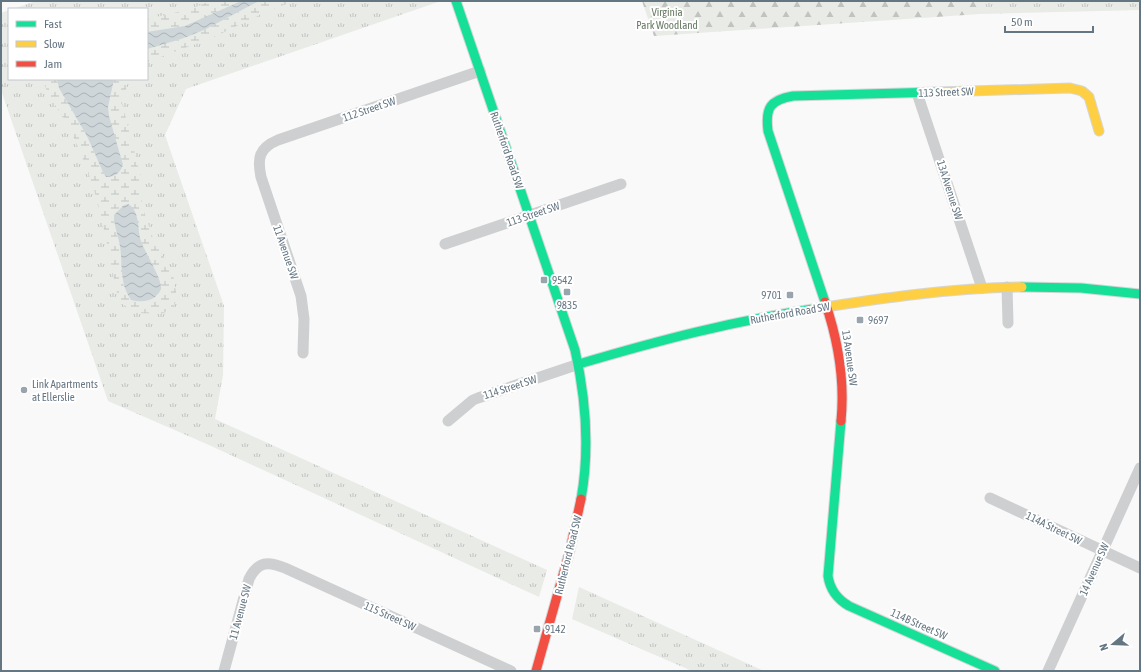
<svg xmlns="http://www.w3.org/2000/svg" width="1141" height="672" viewBox="0 0 1141 672" font-family="'Asap Condensed',sans-serif">
<style>
.grass{fill:url(#grass-tufts)}
.forest{fill:url(#forest-firs)}
.wetland{fill:url(#wetland-marsh);fill-rule:evenodd}
.water{fill:url(#water-waves)}
.lines{fill:none;stroke-linecap:round;stroke-linejoin:round}
.fast-casing{stroke:#d5d6d7;stroke-width:11}
.slow-casing{stroke:#d5d6d7;stroke-width:11}
.jam-casing{stroke:#d5d6d7;stroke-width:11}
.street{stroke:#cecfd0;stroke-width:11}
.fast{stroke:#16e098;stroke-width:9}
.slow{stroke:#ffcf43;stroke-width:9}
.jam{stroke:#f24e42;stroke-width:9}
.poi-dot{fill:#99a4ac;stroke:#fff;stroke-width:1.5}
.labels{text-anchor:middle;stroke-width:4;stroke-linejoin:round;paint-order:stroke}
.park-label{font-size:11px;fill:#687a64;stroke:#fff}
.street-label{font-size:11px;fill:#657683;stroke:#fff}
.poi-label{font-size:11px;fill:#657683;stroke:#fff;text-anchor:start}
</style>
<defs>
<pattern id="grass-tufts" width="24" height="20" patternUnits="userSpaceOnUse"><rect width="24" height="20" fill="#e8ebe6"/><path d="M3 7l-1-3M5 7V3M7 7l1-3M15 17l-1-3M17 17v-4M19 17l1-3" fill="none" stroke="#c0c3c0"/></pattern>
<pattern id="forest-firs" width="22" height="20" patternUnits="userSpaceOnUse"><rect width="22" height="20" fill="#e8ebe6"/><path d="M5 1l3.5 6h-7zM16 11l3.5 6h-7z" fill="#c0c3c0"/></pattern>
<pattern id="wetland-marsh" width="20" height="14" patternUnits="userSpaceOnUse"><rect width="20" height="14" fill="#e8ebe6"/><path d="M1 5h8M5 5V1M11 12h8M15 12V8" fill="none" stroke="#c0c3c0"/></pattern>
<pattern id="water-waves" width="16" height="10" patternUnits="userSpaceOnUse"><rect width="16" height="10" fill="#ced6d9"/><path d="M0 5q4-4 8 0t8 0" fill="none" stroke="#abb2b5"/></pattern>
</defs>
<rect width="100%" height="100%" fill="#f9f9f9"/>
<path class="grass" d="M36,1H438V2L186,89L165,135L224,306L223,375L215,419L547,570L539,597L209,445L108,401L1,90V13L9,10V79H147V9H13Z
M980,1H1140V10L980,14Z
M579,587L764,671H692L572,619Z"/>
<path class="forest" d="M642,1H980V14L654,36Z"/>
<path class="wetland" d="M210,1H241L185,26L147,32V19L191,9Z
M259,1H294L268,11L212,38L155,59L147,64V49L181,39L204,30Z
M43,79H57L59,88L87,136L103,172L121,157C111,129 103,109 114,79H131L127,85L122,103L140,174L142,206L153,238L173,274L177,298L173,309L161,314L137,313L119,302C107,250 102,201 80,152C76,142 71,131 66,122C58,108 46,95 43,79ZM128,204C140,216 136,224 140,239C144,254 153,268 160,281L126,293L123,283L120,245L114,224L117,210L123,206Z"/>
<path class="water" d="M241,1H259L204,30L181,39L147,49V32L185,26Z
M57,79H114L108,107L109,116L123,165C120,173 115,177 106,177L103,172L87,136L59,88Z
M128,204C139,210 138,227 140,238C143,250 163,280 161,289C160,292 157,295 155,297C148,302 140,302 131,300C119,282 123,266 120,246C118,235 114,226 114,215L123,206Z"/>
<g class="lines">
<g class="fast-casing">
<path id="fast" d="M456,1L575,350C586,399 590,449 581,499
M1022,287L1081,288L1140,294
M825,302L768,131C765,108 770,100 793,96L938,92
M579,364C657,341 732,321 813,309
M841,421L828,576C830,590 837,599 849,606L995,671"/>
</g>
<g class="slow-casing">
<path id="slow" d="M938,92L1070,88L1082,91L1089,97L1099,131
M813,309C882,298 952,288 1022,287"/>
</g>
<g class="jam-casing">
<path id="jam" d="M825,302C838,340 845,380 841,421
M536,671L570,550L581,499"/>
</g>
<path class="street" d="M917,93L982,288
M445,244L621,184
M1007,287L1008,323
M303,353L304,319L301,296L261,177C257,158 259,148 278,140L480,71
M448,421L473,400L478,398L579,364
M990,498L1140,568
M224,671L249,579C258,561 268,561 285,568L511,671
M1048,671L1140,468"/>
<use href="#fast" class="fast"/>
<use href="#slow" class="slow"/>
<use href="#jam" class="jam"/>
</g>
<g class="poi-dot">
<rect x="540" y="276" width="8" height="8" rx="2"/>
<rect x="563" y="288" width="8" height="8" rx="2"/>
<rect x="786" y="291" width="8" height="8" rx="2"/>
<rect x="856" y="316" width="8" height="8" rx="2"/>
<circle cx="24" cy="390" r="4"/>
<rect x="533" y="625" width="8" height="8" rx="2"/>
</g>
<g class="labels">
<g class="park-label">
<text x="667" y="16">Virginia<tspan x="667" dy="13">Park Woodland</tspan></text>
</g>
<g class="street-label">
<text transform="translate(946 92) rotate(-2)" y="4">113 Street SW</text>
<text transform="translate(369 109) rotate(-19)" y="4">112 Street SW</text>
<text transform="translate(507 150) rotate(71)" y="4">Rutherford Road SW</text>
<text transform="translate(950 190) rotate(72)" y="4">13A Avenue SW</text>
<text transform="translate(533 214) rotate(-19)" y="4">113 Street SW</text>
<text transform="translate(286 252) rotate(71)" y="4">11 Avenue SW</text>
<text transform="translate(790 313) rotate(-10)" y="4">Rutherford Road SW</text>
<text transform="translate(850 358) rotate(82)" y="4">13 Avenue SW</text>
<text transform="translate(510 387) rotate(-18)" y="4">114 Street SW</text>
<text transform="translate(1054 528) rotate(26)" y="4">114A Street SW</text>
<text transform="translate(568 555) rotate(-76)" y="4">Rutherford Road SW</text>
<text transform="translate(1094 569) rotate(-66)" y="4">14 Avenue SW</text>
<text transform="translate(240 612) rotate(-75)" y="4">11 Avenue SW</text>
<text transform="translate(390 616) rotate(24)" y="4">115 Street SW</text>
<text transform="translate(919 624) rotate(24)" y="4">114B Street SW</text>
</g>
<g class="poi-label">
<text x="552" y="284">9542</text>
<text x="782" y="299" text-anchor="end">9701</text>
<text x="567" y="309" text-anchor="middle">9835</text>
<text x="868" y="324">9697</text>
<text x="32" y="388">Link Apartments<tspan x="32" dy="13">at Ellerslie</tspan></text>
<text x="545" y="633">9142</text>
</g>
</g>
<rect width="1141" height="672" fill="none" stroke="#657683" stroke-width="4"/>
<rect x="8" y="8" width="140" height="72" fill="#ffffff" stroke="#c1c8cd"/>
<rect x="16" y="21" width="20" height="6" fill="#16e098" stroke="#c1c8cd"/>
<text x="44" y="28" font-size="12" fill="#657683">Fast</text>
<rect x="16" y="41" width="20" height="6" fill="#ffcf43" stroke="#c1c8cd"/>
<text x="44" y="48" font-size="12" fill="#657683">Slow</text>
<rect x="16" y="61" width="20" height="6" fill="#f24e42" stroke="#c1c8cd"/>
<text x="44" y="68" font-size="12" fill="#657683">Jam</text>
<g transform="translate(1113 644) rotate(251)" stroke="#ffffff" stroke-width="3" paint-order="stroke">
<path d="M0-3L7 15L0 10L-7 15Z" fill="#657683"/>
<text y="-6" font-size="11" font-weight="bold" text-anchor="middle" fill="#657683">N</text>
</g>
<path d="M1005 26v6h88v-6" fill="none" stroke="#657683" stroke-width="2"/>
<text x="1011" y="26" font-size="12" fill="#657683" stroke="#ffffff" stroke-width="3" paint-order="stroke">50 m</text>
</svg>
